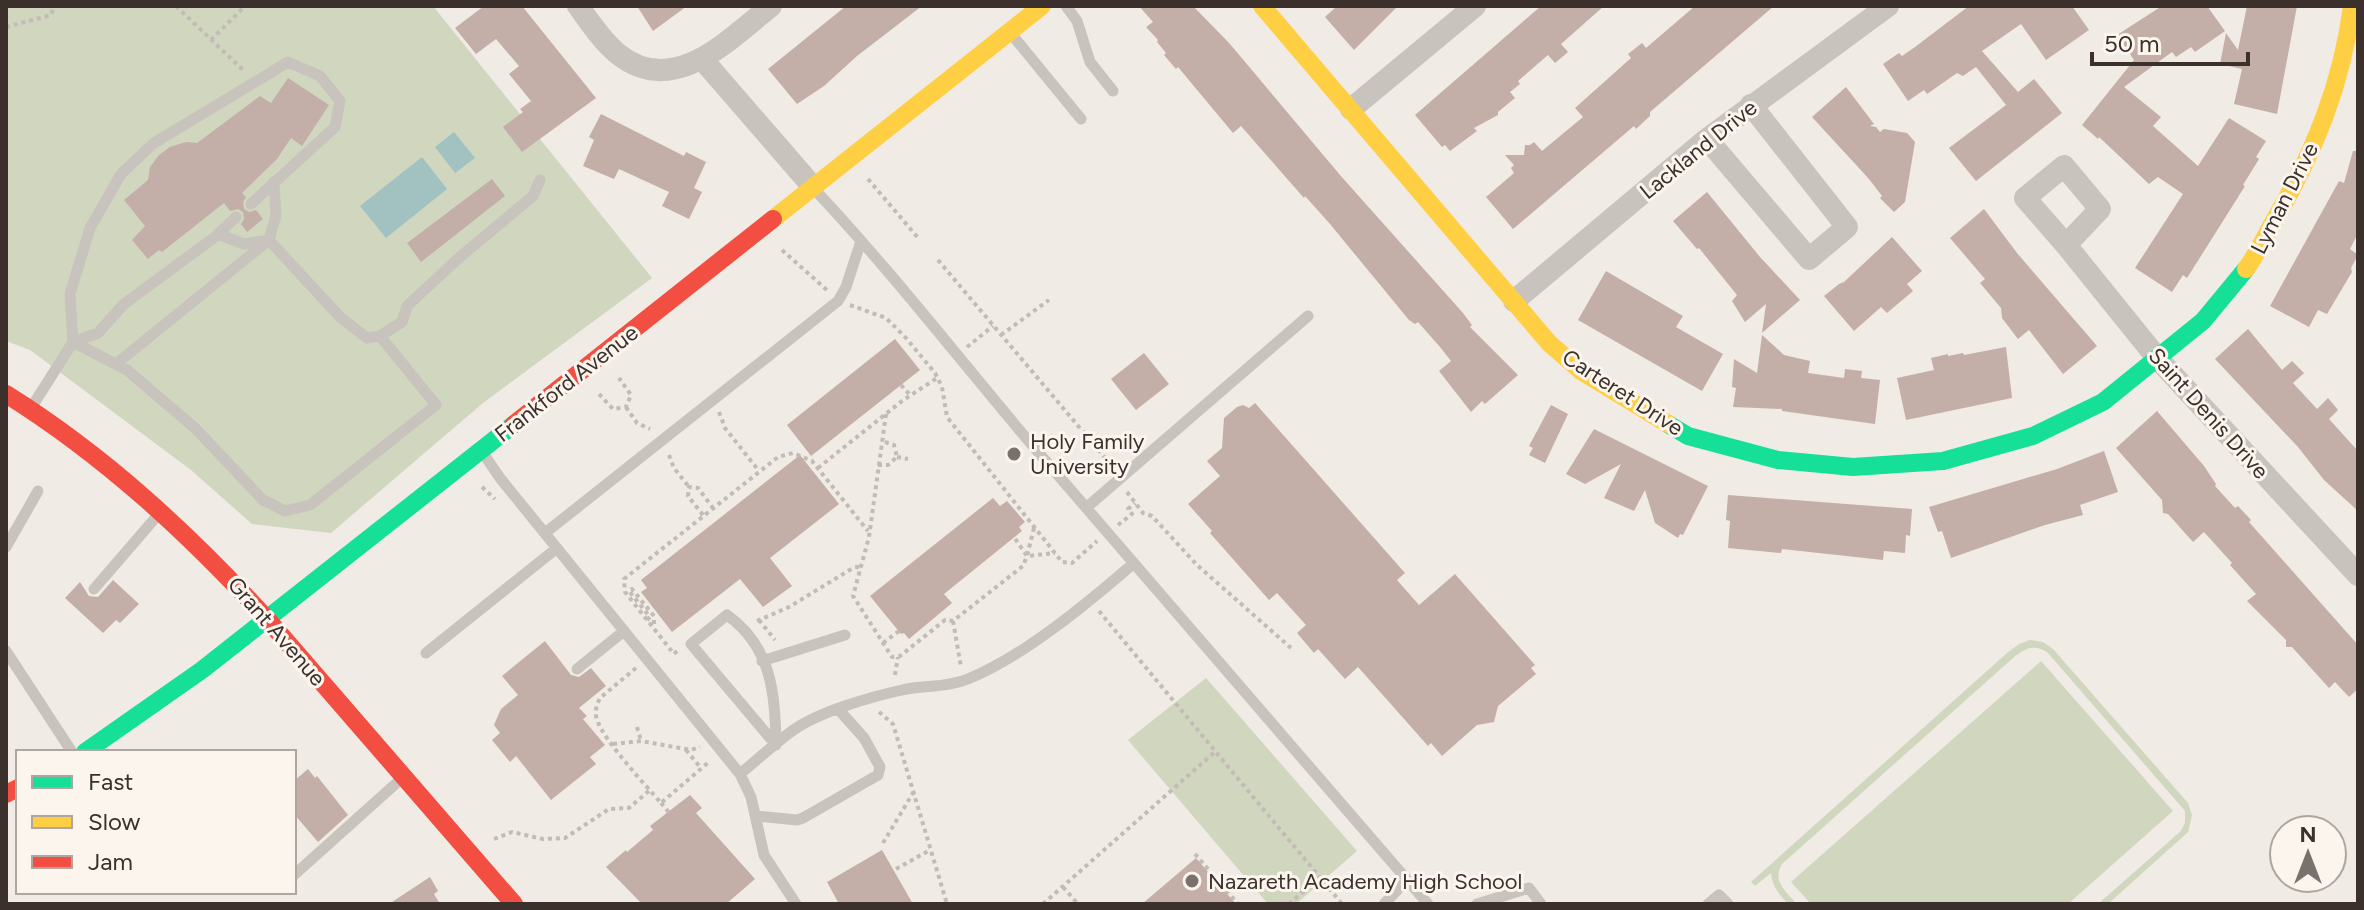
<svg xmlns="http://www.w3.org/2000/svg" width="2364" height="910" viewBox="0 0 2364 910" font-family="Figtree,sans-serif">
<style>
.green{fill:#d1d6bf}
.water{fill:#a1c2c1}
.building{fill:#c3afa7}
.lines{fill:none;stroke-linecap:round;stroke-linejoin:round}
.path{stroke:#c2bbb6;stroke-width:4;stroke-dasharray:4 4;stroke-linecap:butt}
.lane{stroke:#c9c3be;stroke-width:11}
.street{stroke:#c9c3be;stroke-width:22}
.fast{stroke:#16e098;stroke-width:18}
.slow{stroke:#ffcf43;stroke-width:18}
.jam{stroke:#f24e42;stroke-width:18}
.poi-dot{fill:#7a716c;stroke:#fbf5ee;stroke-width:3}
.labels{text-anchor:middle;stroke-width:6;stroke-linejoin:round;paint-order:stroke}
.street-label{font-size:22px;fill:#3b302b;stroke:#fbf5ee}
.poi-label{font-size:22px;fill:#3b302b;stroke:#fbf5ee;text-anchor:start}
</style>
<rect width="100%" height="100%" fill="#f0ebe5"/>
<path class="green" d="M6,6H433L652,278L483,403L331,533L252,524L191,470L30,350L6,341Z
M2030,640L2043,642L2053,649L2188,803L2192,815L2188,832L2108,904H2098L2181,831L2185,823V811L2048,653C2034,643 2024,649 2013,658L1782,864C1772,881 1785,891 1797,904H1788C1779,894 1772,886 1771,873L1755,886L1751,882L2007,653L2019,644Z
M2041,661L2173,811L2068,904H1811L1791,882Z
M1206,678L1357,851L1296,904H1268L1128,740Z"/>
<path class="water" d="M454,132L475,158L455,173L435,147Z
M422,157L447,189L386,238L360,206Z"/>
<path class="building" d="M484,6H522L596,98L522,152L503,127L523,112L520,109L531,101L509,74L519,66L496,39L476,54L455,28Z
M637,6H687L653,31Z
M846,6H922L857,56L824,86L797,104L768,69Z
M1139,6H1193L1230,44L1340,175L1463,313L1472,325L1470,327L1518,375L1485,404L1482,401L1471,412L1439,371L1451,361L1440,347L1418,322L1415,324L1409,320L1330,224L1305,196L1304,198L1241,126L1233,133L1178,67L1176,69L1164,55L1166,53L1157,42L1158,40L1146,27L1153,22Z
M1337,6H1398L1354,50L1325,17Z
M1541,6H1604L1561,44L1568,52L1555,63L1548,55L1518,81L1520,84L1510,92L1515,98L1498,112V115L1474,128L1477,131L1450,151L1445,145L1442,147L1415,115Z
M1695,6H1774L1650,112V116L1636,129L1634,126L1513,229L1486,197L1514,173L1511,168L1514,165L1505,155H1524L1525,145H1530L1534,142L1542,151L1583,117L1575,108L1631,58L1628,54L1642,43L1646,48Z
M1969,6H2072L2089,30L2046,60L2021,24L1982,51L2018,92L2034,79L2062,113L1976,181L1949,148L2006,105L1976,67L1963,76L1957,73L1927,94L1924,90L1908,101L1883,64L1899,53L1902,56L1915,47Z
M2162,6H2207L2225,31L2195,52L2191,47L2176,57L2172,52L2124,87L2161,117L2153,126L2198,166L2229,118L2266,141L2256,157L2259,159L2243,185L2245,186L2206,248L2187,278L2183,275L2172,292L2135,268L2183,194L2158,177L2149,184L2099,137L2098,139L2082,125L2134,60L2117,35Z
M2247,6H2297L2277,114L2234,104L2242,69L2220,64L2226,33L2238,50Z
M288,78L329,105L302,146L291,138L277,159L242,193L246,197L243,202L244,209L249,212L256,210L263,219L247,232L241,224L244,219L243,212L238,209L230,211L224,203L162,252L159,250L148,259L132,240L145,226L124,200L148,180L150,167L159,155L170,147L186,142L197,143L260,96L271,103Z
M1846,87L1874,124L1870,126L1876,127L1880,132L1884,129L1907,133L1915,142L1905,202L1894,212L1880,198L1882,196L1869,179L1812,117Z
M601,114L684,156L686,152L706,162L694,188L702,192L689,219L662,206L669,192L619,169L614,179L583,166L594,140L589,137Z
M2353,151H2358V233L2350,249L2358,255L2351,268L2352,272L2327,314L2318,310L2309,327L2270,306L2339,181L2344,183Z
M492,179L505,196L421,262L407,243Z
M1707,192L1760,257L1800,300L1762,333L1766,304L1745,322L1732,301L1737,295L1699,248L1697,249L1673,221Z
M1984,209L2017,253L2097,346L2063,374L2029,330L2018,339L2002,318L2001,308L1980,283L1985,279L1950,238Z
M1892,237L1922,271L1907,284L1913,291L1887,313L1881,307L1854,331L1824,296L1839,284L1844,282Z
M1606,271L1683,316L1676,327L1723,354L1702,391L1578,320Z
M2248,329L2282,370L2292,361L2304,373L2293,383L2317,409L2328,398L2338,410L2329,419L2358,451V511L2324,480L2298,447L2215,359Z
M1762,335L1784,355L1810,361L1808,373L1844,378L1845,369L1862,371L1861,378L1880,380L1875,424L1782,411V409L1733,407L1736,388L1732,387L1734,359L1757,373Z
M895,339L920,370L811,456L787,425Z
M2006,347L2012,398L1906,420L1897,378L1934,370L1931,358L1948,354V356L1963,353L1964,355Z
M1144,353L1169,384L1136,410L1111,379Z
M1255,403L1405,573L1397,580L1419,605L1455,574L1535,665L1531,668L1536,674L1498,706L1494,722L1477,725L1442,756L1431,743L1428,746L1358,667L1345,679L1318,649L1314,653L1297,633L1306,625L1277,593L1269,600L1210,533L1212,531L1188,504L1220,476L1207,461L1222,448L1224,418L1237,407L1243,405L1249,408Z
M1551,405L1568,414L1545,463L1529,455L1533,448L1529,446Z
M2157,411L2204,466L2216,484L2215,486L2235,508L2238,506L2251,520L2249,522L2358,645V689L2349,697L2335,682L2329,688L2292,647H2286V640L2247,601L2256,594L2230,565L2232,563L2204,532L2193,542L2168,514L2163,513L2162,500L2116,448Z
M1594,429L1708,486L1683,535L1680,534L1678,538L1655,523L1645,490L1634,511L1604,498L1621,464L1585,484L1566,474Z
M2104,451L2118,492L2080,505L2083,515L2045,525L1951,558L1942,531L1938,532L1929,507L2057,469Z
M800,455L839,504L770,558L792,586L763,607L740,579L672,632L641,592L647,588L641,580Z
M1728,495L1912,509L1910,536L1906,535L1905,553L1884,551L1883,560L1782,549L1781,553L1728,548L1730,521L1726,520Z
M993,498L1000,506L1007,501L1025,522L1019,527L1022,531L944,594L952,603L909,639L904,633L901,634L870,596Z
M113,580L139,604L120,623L116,620L103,633L65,598L80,582L89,596L98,597Z
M545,641L571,675L579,677L591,668L606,686L579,708L587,716L583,719L605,745L590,757L596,764L551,800L516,756L510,762L492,740L500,733L494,725L501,709L518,695L502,676Z
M308,769L315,778L317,776L348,815L318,842L294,814V781Z
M690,795L702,808L696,813L755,879L726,904H642L606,867L626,850L627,852L653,830L650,826Z
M882,850L913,904H839L827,882Z
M1196,858L1236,904H1142Z
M430,877L438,891L434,894L440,904H389Z"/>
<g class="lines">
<path class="path" d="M176,6L244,71
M6,27L51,15L54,6
M211,40L245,6
M868,179L919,239
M782,250L828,291
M938,260L1112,466
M850,305L886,318L906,338L935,373L942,387L947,417L1062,562L1072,563L1097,541
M1001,335L1049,300
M967,347L993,326
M901,385L910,395
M599,394L613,409L626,407L631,395L619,378
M626,407L637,423L650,429
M719,412L725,428L759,471
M886,414L869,537L853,596L892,657L900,656L945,620L953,621L1023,566L1027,556L1014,537
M669,455L674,468L689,487
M897,457L908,459
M878,465H888L897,457L894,445L882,441
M818,468L902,401L937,378
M482,487L495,499
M1127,492L1143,513L1152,516L1197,565L1291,648
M703,515L688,496L689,487L698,488L713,508
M1118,525L1132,514L1128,509L1135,503
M1034,528L1027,556L1055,553
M1099,611L1342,904
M647,620L650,617L629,591L632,589L654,616V627
M759,620L775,640
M757,621L789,607L853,568L861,566
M953,621L961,667
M883,643L899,631
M677,651L674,654L625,592L624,579L778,457L793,453L812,461L868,531
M636,668L600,698C596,706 594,714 598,722C603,739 647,787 661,803L710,761
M895,675L898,657
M879,712L893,724L947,904
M637,727L641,741
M613,744L641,741L691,750L700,747
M686,750L701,768
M661,803L671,815
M494,839L512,832L543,839L565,838L609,809L629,808L650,790
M883,843L913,793
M1195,854L1238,904
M896,869L930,850
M1063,887L1078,904
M1043,904L1216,751
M1289,904L1320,877"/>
<path class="lane" d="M1066,6L1077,21L1090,62L1113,91
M1013,36L1081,119
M816,191C892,272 960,360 1032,445C1163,598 1296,751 1428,904
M236,217L215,237L124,304L98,333L73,342L70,294L90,228L121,174L154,143L288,62L320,76L340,101L335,127L251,204
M218,234L244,244L269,240L276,215L274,182
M380,336L402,322L407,306L460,257L533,196L540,180
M33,405L73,342L127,370L195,428L263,500L285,511L310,505L436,405L380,336L367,338L340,317L269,240L116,364
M483,453L500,478L740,774L751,797L764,855L796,904
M1086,508L1308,316
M545,533L838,301L846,287L861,241
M6,547L38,491
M94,589L157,516
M727,615C772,647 775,694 776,745L691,644Z
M6,651L72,752
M426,653L557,548
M762,661L845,635
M577,669L624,631
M740,774C757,760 774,744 792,731C818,712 870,697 902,690C924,685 946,688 968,679C1023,657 1089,602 1134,563
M756,816L797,820L803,818L878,775L880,767L864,738L839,710
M294,875L401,779
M1384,904L1407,880
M1477,904L1529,888L1541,904
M1708,904L1719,895L1728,904"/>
<path class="street" d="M578,6C590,22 602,41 618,54C674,99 729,39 771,6
M703,60L813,187
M1351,109L1475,6
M1707,139L1809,259L1847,227L1751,105
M2064,166L2100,209L2066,245L2025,198Z
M2066,245L2158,359L2358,575
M1514,301L1707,139L1888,6"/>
<path class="fast" d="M1668,424L1688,436L1778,460L1853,467L1943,461L2033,436L2103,402L2203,321L2246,269
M85,752L202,670L513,425"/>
<path class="slow" d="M1262,6L1549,343L1581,371L1668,424
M773,219L1042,6
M2246,269C2257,254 2265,237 2274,221C2314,153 2342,84 2352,6"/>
<path class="jam" d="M6,394C105,456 188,533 267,619
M513,425L773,219
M267,619L514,904
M6,794L18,788"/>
</g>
<g class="poi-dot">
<circle cx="1014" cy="454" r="8"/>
<circle cx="1192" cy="881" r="8"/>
</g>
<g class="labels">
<g class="street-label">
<text transform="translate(1698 149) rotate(-39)" y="8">Lackland Drive</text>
<text transform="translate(2284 198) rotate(-63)" y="8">Lyman Drive</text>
<text transform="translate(566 383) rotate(-38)" y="8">Frankford Avenue</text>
<text transform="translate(1623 392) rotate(33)" y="8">Carteret Drive</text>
<text transform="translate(2209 413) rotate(48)" y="8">Saint Denis Drive</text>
<text transform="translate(277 631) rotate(49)" y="8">Grant Avenue</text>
</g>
<g class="poi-label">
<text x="1030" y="449">Holy Family<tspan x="1030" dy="25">University</tspan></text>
<text x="1208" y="889">Nazareth Academy High School</text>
</g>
</g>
<rect width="2364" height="910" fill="none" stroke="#3b302b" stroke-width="16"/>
<rect x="16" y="750" width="280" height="144" fill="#fbf5ee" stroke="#aea6a0" stroke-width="2"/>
<rect x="32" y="776" width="40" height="12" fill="#16e098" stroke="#aea6a0" stroke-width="2"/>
<text x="88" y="790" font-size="24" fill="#3b302b">Fast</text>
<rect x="32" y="816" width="40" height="12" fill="#ffcf43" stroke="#aea6a0" stroke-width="2"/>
<text x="88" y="830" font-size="24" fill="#3b302b">Slow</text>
<rect x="32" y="856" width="40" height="12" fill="#f24e42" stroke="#aea6a0" stroke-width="2"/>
<text x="88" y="870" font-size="24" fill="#3b302b">Jam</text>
<g transform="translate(2308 854)"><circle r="38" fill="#fbf5ee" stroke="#aea6a0" stroke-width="2"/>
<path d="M0-6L14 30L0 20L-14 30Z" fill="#7a716c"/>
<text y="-12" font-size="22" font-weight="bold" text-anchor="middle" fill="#3b302b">N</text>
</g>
<path d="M2092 52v12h156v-12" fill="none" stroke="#3b302b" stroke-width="4"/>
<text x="2104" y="52" font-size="24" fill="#3b302b" stroke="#fbf5ee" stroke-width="6" paint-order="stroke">50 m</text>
</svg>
